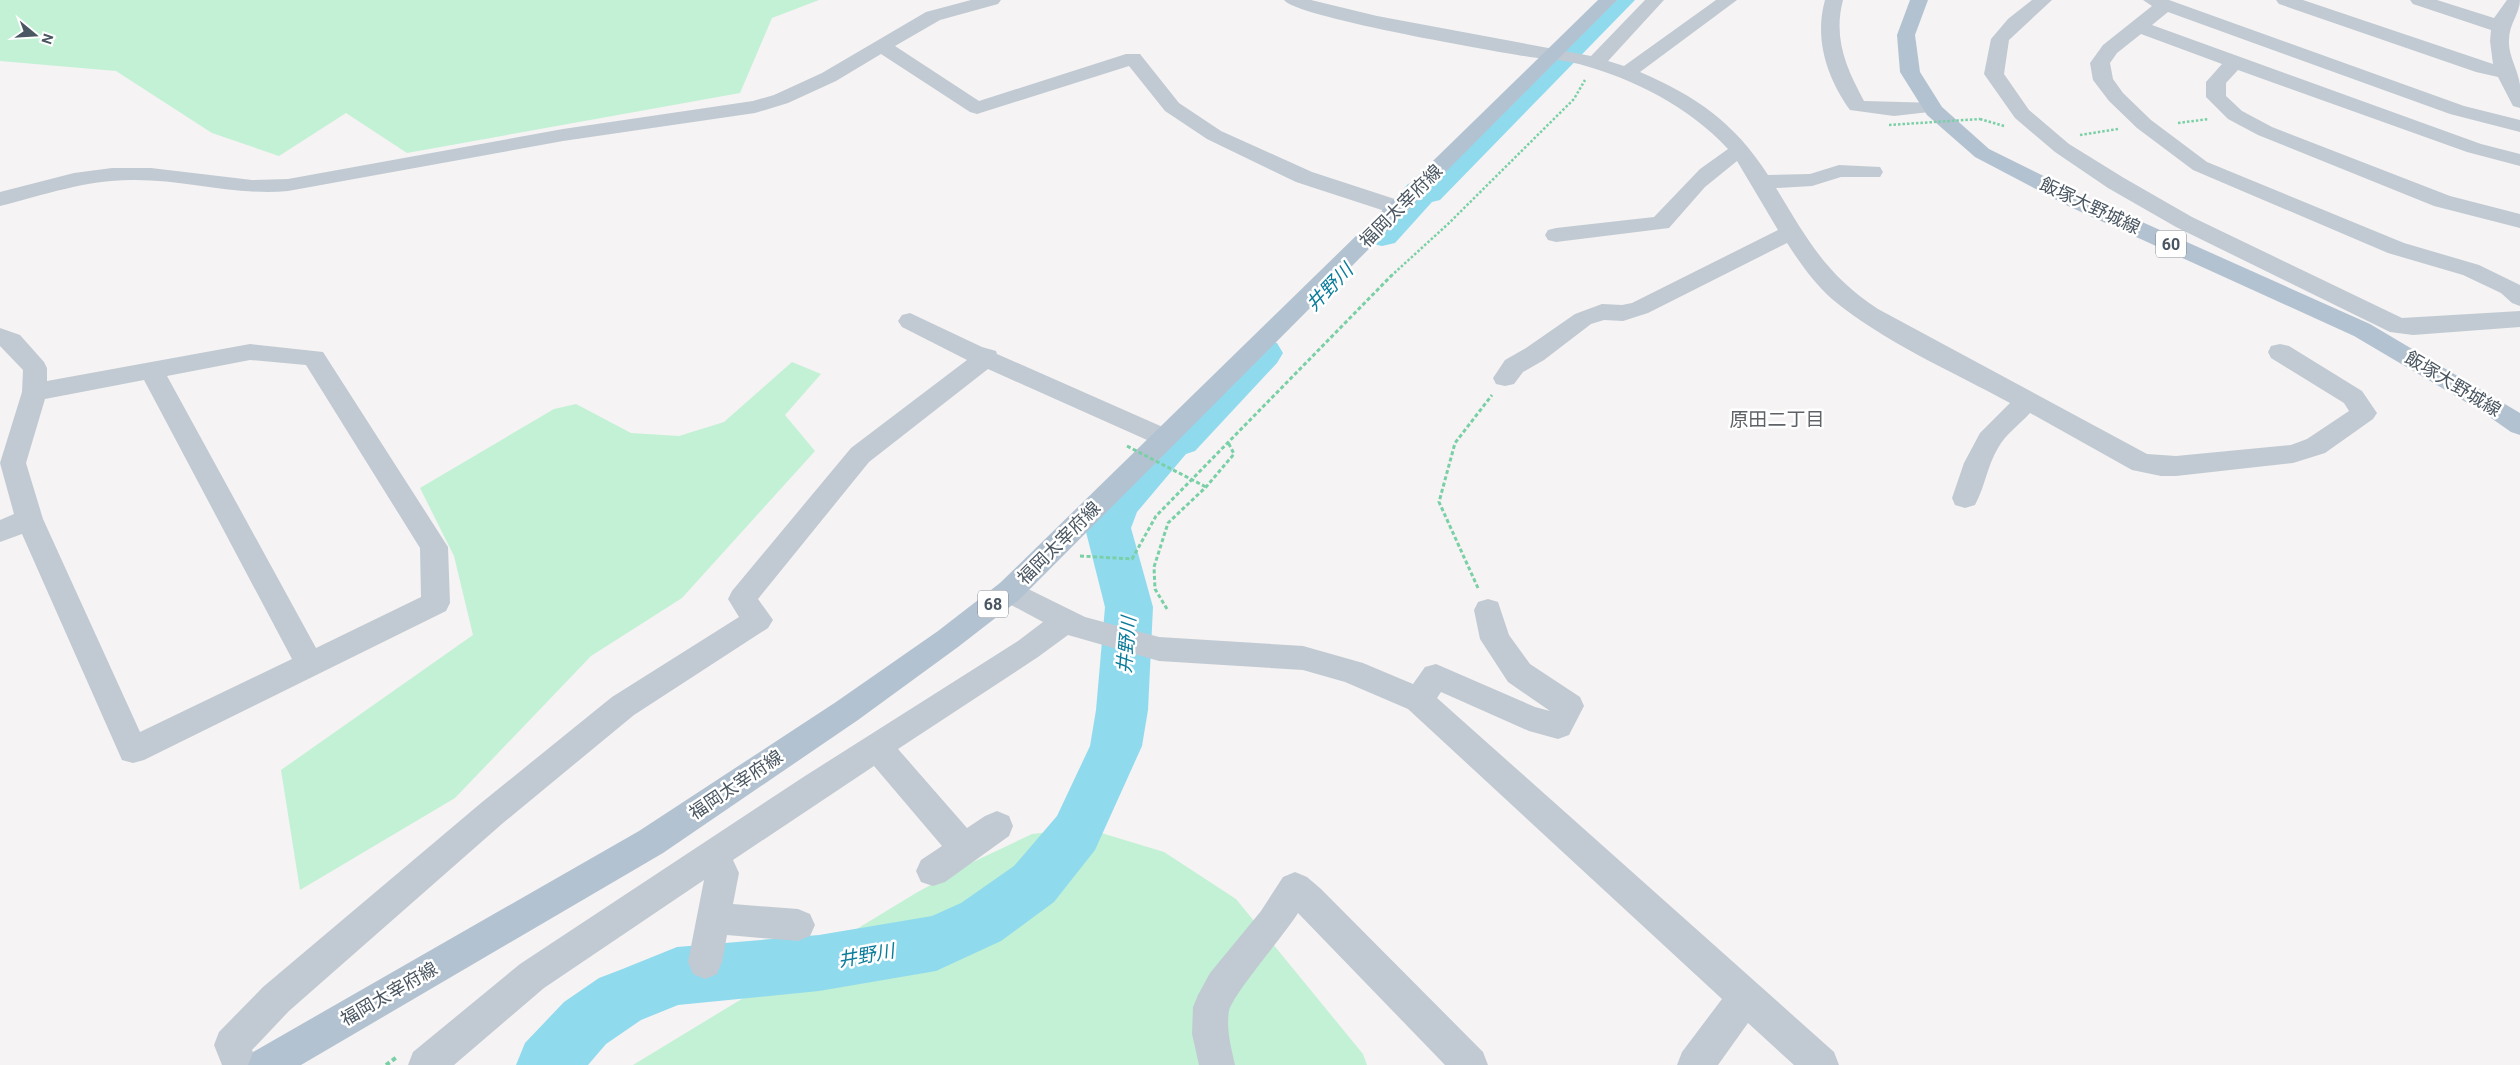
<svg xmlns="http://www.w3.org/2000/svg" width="2520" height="1065" viewBox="0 0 2520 1065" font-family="Roboto,'Noto Sans JP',sans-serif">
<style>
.green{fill:#c3f1d5}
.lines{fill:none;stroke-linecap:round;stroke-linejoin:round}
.river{fill:#90daee;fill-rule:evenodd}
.path-far2{stroke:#7ad0a6;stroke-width:2.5;stroke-dasharray:2.5 2;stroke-linecap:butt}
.path-far1{stroke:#7ad0a6;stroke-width:3;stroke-dasharray:4 2.5;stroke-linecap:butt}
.path{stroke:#7ad0a6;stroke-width:4;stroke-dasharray:4.5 3;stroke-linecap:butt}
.minor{fill:#c1cad2;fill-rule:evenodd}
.major{fill:#b3c2d1;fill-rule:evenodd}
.path-bridge-far1{stroke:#7ad0a6;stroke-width:2.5;stroke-dasharray:2.5 2;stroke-linecap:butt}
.path-bridge{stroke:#7ad0a6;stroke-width:3;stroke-dasharray:4 2.5;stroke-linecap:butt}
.labels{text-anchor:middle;stroke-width:5;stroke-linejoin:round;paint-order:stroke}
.shield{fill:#fff;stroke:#808990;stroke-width:1}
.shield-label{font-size:16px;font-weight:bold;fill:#4a5661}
.street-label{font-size:18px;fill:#4a5661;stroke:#fff}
.water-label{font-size:19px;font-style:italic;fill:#0c7c9b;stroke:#fff}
.neighbourhood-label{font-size:19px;fill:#5f6368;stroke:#fff}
</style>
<rect width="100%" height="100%" fill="#f5f3f3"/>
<path class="green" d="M0,0H819L772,18L740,93L407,153L346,113L279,156L212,133L116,71L0,61Z
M792,362L821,374L785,415L815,451L682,598L591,656L455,798L300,890L281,770L473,635L454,556L420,488L554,409L576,404L631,433L679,436L724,422Z
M1085,828L1164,852L1236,899L1363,1054L1367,1065H633L916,893L973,862L1032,834Z"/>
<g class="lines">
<path class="river" d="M1602,0H1635L1440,200L1432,202L1395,243L1382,246L1369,243L1363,235L1408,184L1416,182L1552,46Z
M1263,339L1277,343L1283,353L1277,363L1195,451L1186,454L1137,512L1131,528L1153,607L1148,710L1142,746L1095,850L1054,902L1001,941L936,971L819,991L678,1005L641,1020L606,1044L588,1065H516L525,1043L564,1002L599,978L620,970L677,947L819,935L932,916L961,903L1014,866L1057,816L1090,746L1096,710L1105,607L1085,528L1101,493L1156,432L1165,429L1249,343Z"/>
<path class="path-far2" d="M1980,119L2004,126
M2178,123L2209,119
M2080,135L2118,129
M1391,276L1448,224L1574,99L1585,80"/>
<path class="path-far1" d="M1080,556L1132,559L1156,516L1392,275
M1478,588L1439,502L1455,443L1492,395
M1167,609L1155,589L1154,567L1168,523L1206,487L1234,454L1228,442"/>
<path class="path" d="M386,1065L397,1057"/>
<path class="minor" d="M971,0H1001L998,4L940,20L895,46L979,101L1126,54H1140L1179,103L1221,131L1312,172L1407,203L1410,208L1407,213L1399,215L1391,213L1296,182L1207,139L1165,111L1129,66L977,114L970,112L881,54L836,81L788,103L755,113L563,141L288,191C235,196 184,179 131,180C86,180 44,195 0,206V192L74,173L112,168H151L252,180L288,179L563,129L753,101L774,95L822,73L926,12Z
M1284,0H1311L1377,16L1591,56L1645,0H1664L1608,61L1624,66L1716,0H1737L1640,72C1696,96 1735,123 1768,175L1810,174L1839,165L1880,167L1883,172L1880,177H1841L1812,186L1776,188C1807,239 1826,275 1878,309L2147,454L2176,456L2291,445L2307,439L2349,411L2344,403L2271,358L2268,352L2271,346L2280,344L2289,346L2362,391L2377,413L2373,419L2325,453L2293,463L2176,476H2161L2132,470L2030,413C2020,424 2005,435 1998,448C1987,466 1985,487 1975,505L1965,508L1955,505L1952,498L1964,463L1980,433L2010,403C1953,372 1882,341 1832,299C1814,283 1800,263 1787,243L1648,313L1623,321L1604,320L1591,324L1544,360L1523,372L1514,384L1505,386L1496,384L1493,378L1505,360L1526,348L1575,314L1602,304L1622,305L1632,303L1778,230L1737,161L1705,187L1669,228L1556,242L1548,240L1545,235L1548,230L1556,228L1654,217L1700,169L1728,149C1688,106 1634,79 1579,64C1563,60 1547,59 1530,57C1498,52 1295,17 1284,0Z
M1825,0H1843C1833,38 1846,68 1864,101L1938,103L1941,107L1938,111L1894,116L1850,110C1827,78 1814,39 1825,0Z
M2032,0H2052L2009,40L2004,74L2029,110L2069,144L2124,178L2192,217L2402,318L2520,311V327L2413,335L2390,332L2176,227L2108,188L2055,152L2015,118L1984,74L1991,39L2008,19Z
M2143,0H2169L2464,106L2520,120V132L2450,114L2168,12L2152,25L2481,144L2520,154V166L2467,152L2238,70L2226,83V96L2242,111L2272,127L2450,196L2520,214V228L2434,206L2258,135L2228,119L2206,97V82L2222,64L2141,34L2117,53L2110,63L2113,79L2123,93L2151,120L2207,162L2404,243L2479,265L2520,285V306L2512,303L2501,293L2463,275L2388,253L2193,170L2137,128L2109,101L2093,80L2090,63L2103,45L2152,6Z
M2276,0H2303L2493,64L2490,41L2491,30L2413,4L2410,0H2437L2494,18L2507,0H2520C2520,13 2509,24 2509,40C2508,56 2518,69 2520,85C2520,92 2520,101 2520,108L2513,106L2498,77L2476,72L2279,4Z
M910,313L982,347L996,351L997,354L1174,432L1178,438L1174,444L1165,447L1156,444L988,369L869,462L758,599L773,620L768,628L634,715L503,823L289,1011L252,1050L258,1065H222L214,1045L219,1032L263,987L481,803L612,697L739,617L728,599L732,591L851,448L967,360L902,327L898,321L902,315Z
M0,328L20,335L44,362L47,368V381L250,344L323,352L448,547L450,603L446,611L144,760L133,763L122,760L22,534L0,542V520L14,514L0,463L22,392L23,370L0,346ZM250,360L306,365L420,548L421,597L316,648L167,376ZM144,380L292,659L140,732L43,519L26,463L45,399Z
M1010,580L1085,617L1159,637L1303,646L1363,663L1413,684L1425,667L1436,664L1535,707L1550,711L1508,682L1480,639L1474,610L1478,602L1488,599L1498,602L1509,635L1530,664L1580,697L1584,706L1569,735L1558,739L1529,731L1441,692L1437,698L1834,1052L1839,1065H1794L1748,1023L1718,1065H1677L1682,1052L1722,999L1408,709L1345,682L1303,670L1159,661L1068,635L1038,657L898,749L967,828L985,816L997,811L1009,816L1013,826L1009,836L945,882L933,886L921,882L916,871L921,860L942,846L874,766L733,860L739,873L733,904L798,909L810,914L815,925L810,936L798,941L727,935L722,962L717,974L705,979L693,974L688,962L704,880L544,988L454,1065H408L413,1052L520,964L805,776L1018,641L1043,622L1000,599L996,591L1000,583Z
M1295,872L1307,877L1321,889L1483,1052L1488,1065H1445L1298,913C1286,933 1232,995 1229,1011C1226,1029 1231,1047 1235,1065H1199L1192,1034L1193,1007L1198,995L1210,973L1261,911L1283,877Z"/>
<path class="major" d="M1598,0H1617L1020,599L958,647L858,720L663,853L301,1065H248L253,1052L639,831L836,702L938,631L1000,583Z
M1910,0H1928L1915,35L1920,72L1942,107L1989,149L2084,196L2370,324L2520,413V435L2511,432L2481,411L2354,336L2068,206L1975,157L1927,115L1900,72L1897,35Z"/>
<path class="path-bridge-far1" d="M1889,125L1980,119"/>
<path class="path-bridge" d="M1127,446L1206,487"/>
</g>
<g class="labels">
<g class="shield">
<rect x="2156" y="230.5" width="30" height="27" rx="4"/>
<rect x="978" y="590.5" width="30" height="27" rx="4"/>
</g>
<g class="shield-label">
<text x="2171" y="250">60</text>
<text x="993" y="610">68</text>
</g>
<g class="street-label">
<text transform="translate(1401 206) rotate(-45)" y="6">福岡太宰府線</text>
<text transform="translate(2090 206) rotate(25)" y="6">飯塚大野城線</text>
<text transform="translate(2453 384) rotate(31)" y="6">飯塚大野城線</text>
<text transform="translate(1059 543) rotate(-45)" y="6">福岡太宰府線</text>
<text transform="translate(736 785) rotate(-34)" y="6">福岡太宰府線</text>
<text transform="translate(389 994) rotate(-30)" y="6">福岡太宰府線</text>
</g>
<g class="water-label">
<text transform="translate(1329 287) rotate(-46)" y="7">井野川</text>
<text transform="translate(1126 645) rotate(-85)" y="7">井野川</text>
<text transform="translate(866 955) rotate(-10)" y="7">井野川</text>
</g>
<g class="neighbourhood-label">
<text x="1777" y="426">原田二丁目</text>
</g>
</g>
<g transform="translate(35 35) rotate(108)" stroke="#ffffff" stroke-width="4" paint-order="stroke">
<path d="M0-4L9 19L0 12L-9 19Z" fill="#4a5661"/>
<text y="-8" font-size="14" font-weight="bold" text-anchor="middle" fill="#4a5661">N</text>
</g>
</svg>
